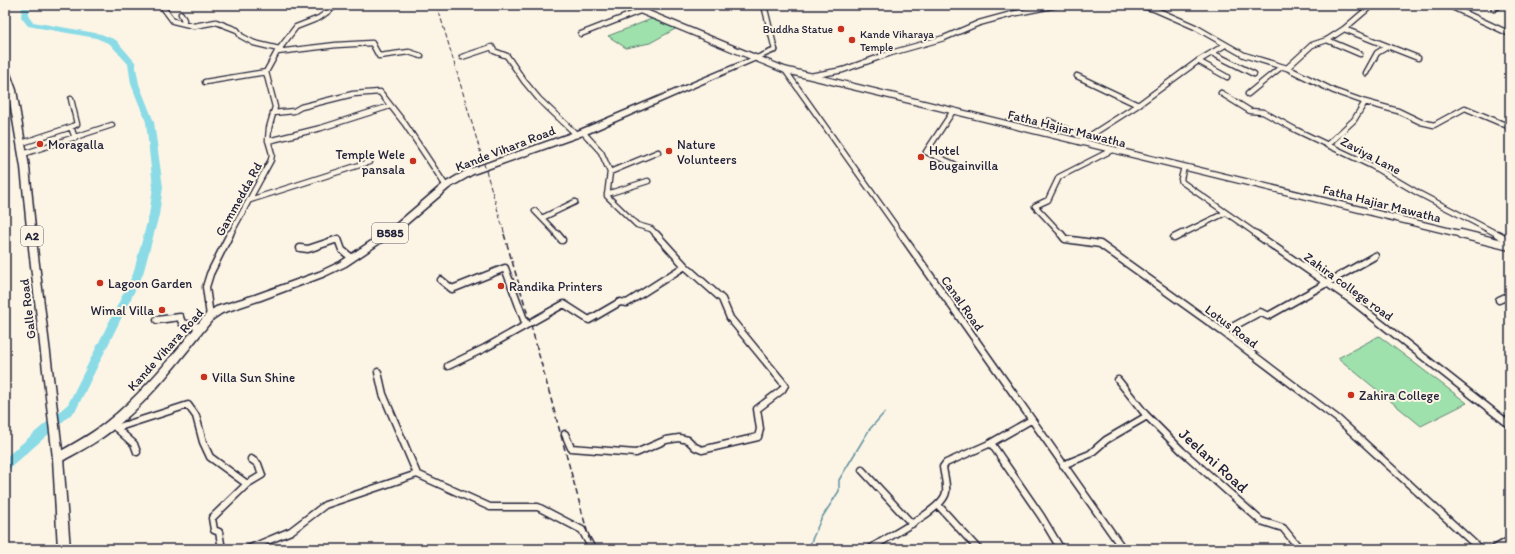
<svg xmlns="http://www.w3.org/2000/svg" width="1515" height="554" viewBox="0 0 1515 554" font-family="Itim,sans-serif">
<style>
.green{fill:#9ee1ac;stroke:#608274}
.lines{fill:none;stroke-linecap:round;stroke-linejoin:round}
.stream{stroke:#6191a2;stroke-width:1.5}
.river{fill:#8bdbe7;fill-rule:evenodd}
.minor-far1-casing{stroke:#22223b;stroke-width:7}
.minor-casing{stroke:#22223b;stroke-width:9}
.tertiary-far1-casing{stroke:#22223b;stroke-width:8}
.tertiary-casing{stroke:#22223b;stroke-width:11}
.primary-casing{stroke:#22223b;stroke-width:3}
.trunk-casing{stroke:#22223b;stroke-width:3}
.minor-far1{stroke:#fcf5e5;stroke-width:4.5}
.minor{stroke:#fcf5e5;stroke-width:6}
.tertiary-far1{stroke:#fcf5e5;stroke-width:5.5}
.tertiary{stroke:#fcf5e5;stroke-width:8}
.primary{fill:#fcf5e5;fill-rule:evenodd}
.trunk{fill:#fcf5e5;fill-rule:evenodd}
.rail-far1{stroke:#22223b;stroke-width:1;stroke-dasharray:5 2.5;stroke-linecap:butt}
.rail{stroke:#22223b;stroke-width:1.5;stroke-dasharray:6 3.5;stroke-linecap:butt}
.poi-dot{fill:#c8321e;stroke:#fcf5e5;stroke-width:1.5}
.labels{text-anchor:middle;stroke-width:4;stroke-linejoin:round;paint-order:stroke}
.far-poi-label{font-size:11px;fill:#22223b;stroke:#fcf5e5;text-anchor:end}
.shield{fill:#fcf5e5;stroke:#63616e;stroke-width:1}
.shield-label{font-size:12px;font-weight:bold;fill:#22223b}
.street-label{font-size:13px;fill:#22223b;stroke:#fcf5e5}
.poi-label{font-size:13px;fill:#22223b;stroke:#fcf5e5;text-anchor:start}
.near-street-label{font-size:16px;fill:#22223b;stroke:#fcf5e5}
</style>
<rect width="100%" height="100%" fill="#fcf5e5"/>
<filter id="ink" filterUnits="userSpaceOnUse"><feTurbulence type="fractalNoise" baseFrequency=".025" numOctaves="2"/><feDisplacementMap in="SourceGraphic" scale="8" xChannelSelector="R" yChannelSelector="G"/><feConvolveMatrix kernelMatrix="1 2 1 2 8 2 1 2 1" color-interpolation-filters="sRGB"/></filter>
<g filter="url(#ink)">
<path class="green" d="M654,18L677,28L650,43L626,48L608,36Z
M1379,336L1467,403L1421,426L1338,358Z"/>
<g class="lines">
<path class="stream" d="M808,549L821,519L839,491V480L869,430L885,412"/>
<path class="river" d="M25,5H34L29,9V17L33,22L101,34L116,40L135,62L139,84L154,122L163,187L159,215L143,274L76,410L9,469L5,470V458L68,404L133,274L149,215L153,187L146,122L131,84L128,64L110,44L96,38L28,26L21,17L22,8Z"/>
<g class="minor-far1-casing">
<path id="minor-far1" d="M161,5L173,21L194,26L216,22L237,30L241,36L254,43L279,49
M764,5L775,50
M1139,5L1154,9L1195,27L1244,55L1287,68L1334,91L1365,102L1398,111L1421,122L1434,125L1465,108L1510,127
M1448,5L1510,34
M1494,9L1500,5
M181,14L184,20L183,23
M1344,29L1418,58
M581,34L640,11
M1327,40L1360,54
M277,52L336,45L372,43L379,56L409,52L421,56
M1212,53L1254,74
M462,57L492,47L494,51L507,56L524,81L539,99L577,135
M1198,61L1227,77
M1287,68L1312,45L1327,40L1344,29L1372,5
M785,70L902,235
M1366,73L1377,53L1387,47
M810,76L843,70L891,53L944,38L979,23L1012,14L1057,5
M1077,76L1138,105
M205,82L266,72
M1221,93L1250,111L1263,112L1296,130L1372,166L1418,193L1499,235
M1248,94L1281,67
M71,99L77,124L71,127
M953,111L926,152L954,164
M273,113L294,111L301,107L353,94L380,92L405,124L446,186
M1049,121L1084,138
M583,132L601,152L610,172L658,152
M268,141L321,128L390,106
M1080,142L1138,105L1198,61L1225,45
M22,143L71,127L75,138
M1327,145L1354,120L1365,102
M23,154L112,125
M1184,167L1181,179L1182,182L1258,235
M610,172L607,196L637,225L651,229L657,235
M607,194L648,181
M250,200L369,162
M535,211L558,235
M542,218L575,202
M230,235L271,160L272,154L268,140L269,128L275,107L266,72L277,52L296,27L319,18L337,5
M1062,235L1035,206L1048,200L1059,177L1112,150
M1180,235L1225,213"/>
</g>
<g class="minor-casing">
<path id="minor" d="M557,234L562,240
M901,234L1123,549
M1061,234L1065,239L1100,244L1223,332L1338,419L1480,549
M1256,234L1350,299L1510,425
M1497,234L1510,241
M1174,238L1182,234
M300,248L308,249L338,239L342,250L352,258
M441,280L452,289L505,268L526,325
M1499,300L1510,295
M210,316L206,287L210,274L230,234
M157,320L180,317L182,323L201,327
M1223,332L1260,312L1268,316L1375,256
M448,366L485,348L564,304L589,320L620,302L627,303L685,266
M378,372L383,394L417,474
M1118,380L1146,415L1182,451L1261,521L1283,528L1300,549
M115,427L134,444L137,452
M116,428L188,405L196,416L203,442L210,457L247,484L212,518L214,530L219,532L222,549
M565,434L571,448L636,453L666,440L679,438L688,440L695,447L702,450L758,437L760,429L757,409L782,390L785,385L730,318L722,299L685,266L656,234
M991,443L1041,516L1059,546
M1063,465L1090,454L1106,440L1147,416
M862,470L912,524
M247,484L262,475L258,464L251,459
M938,505L978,549
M248,549L291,531L325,505L417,474L490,507H538L582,530L592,549
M870,549C886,537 944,510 946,492C947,484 944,475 943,467L946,463L989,444L1031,420
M1494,549L1510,540"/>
</g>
<g class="tertiary-far1-casing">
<path id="tertiary-far1" d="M627,5L785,70L1465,235"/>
</g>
<g class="tertiary-casing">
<path id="tertiary" d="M1461,234L1510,246"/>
</g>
<g class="primary-casing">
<path id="primary" d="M775,48L777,49V51L586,134L473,174L449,188L401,229L346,266L325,276L261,300L222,313L213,319C182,357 151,400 111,431C96,443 78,452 62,461L58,463L54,461L53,458L54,455C71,445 89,436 104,424C144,393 175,352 207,313L216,307L255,295L319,272L340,262L395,225L443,184L467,170L580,130Z"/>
</g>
<g class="trunk-casing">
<path id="trunk" d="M5,66L8,68L16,90L29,167L37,248L63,458L70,549H58L53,458L29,248L21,167L8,90L5,79Z"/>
</g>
<use href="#minor-far1" class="minor-far1"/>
<use href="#minor" class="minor"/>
<use href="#tertiary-far1" class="tertiary-far1"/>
<use href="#tertiary" class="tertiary"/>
<use href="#primary" class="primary"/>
<use href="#trunk" class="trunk"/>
<path class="rail-far1" d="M437,5L505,235"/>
<path class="rail" d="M504,234L530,322L592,549"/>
</g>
</g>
<g class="poi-dot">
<circle cx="841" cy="29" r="4"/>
<circle cx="852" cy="40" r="4"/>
<circle cx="40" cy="144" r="4"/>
<circle cx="669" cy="151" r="4"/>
<circle cx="921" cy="157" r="4"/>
<circle cx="413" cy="161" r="4"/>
<circle cx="100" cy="283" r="4"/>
<circle cx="501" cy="286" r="4"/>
<circle cx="162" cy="310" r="4"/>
<circle cx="204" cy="377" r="4"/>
<circle cx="1351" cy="395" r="4"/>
</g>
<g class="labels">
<g class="far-poi-label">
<text x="833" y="33">Buddha Statue</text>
<text x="860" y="38" text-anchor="start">Kande Viharaya<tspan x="860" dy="13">Temple</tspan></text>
</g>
<g class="shield">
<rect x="372" y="223" width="36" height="20" rx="3"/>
<rect x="21" y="226" width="22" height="20" rx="3"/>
</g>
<g class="shield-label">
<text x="390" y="237">B585</text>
<text x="32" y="240">A2</text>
</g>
<g class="street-label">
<text transform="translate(1067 128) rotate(14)" y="5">Fatha Hajiar Mawatha</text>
<text transform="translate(505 148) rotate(-21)" y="5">Kande Vihara Road</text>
<text transform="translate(1371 155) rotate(28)" y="5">Zaviya Lane</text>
<text transform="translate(238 199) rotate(-61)" y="5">Gammedda Rd</text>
<text transform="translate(1382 203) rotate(14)" y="5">Fatha Hajiar Mawatha</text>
<text transform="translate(1349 286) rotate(36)" y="5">Zahira college road</text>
<text transform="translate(963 303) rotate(55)" y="5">Canal Road</text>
<text transform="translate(27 309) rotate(-97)" y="5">Galle Road</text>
<text transform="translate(1232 326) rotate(37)" y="5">Lotus Road</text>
<text transform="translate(165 349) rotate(-48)" y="5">Kande Vihara Road</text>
</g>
<g class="poi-label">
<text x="48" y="149">Moragalla</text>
<text x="677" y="149">Nature<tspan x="677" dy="15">Volunteers</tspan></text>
<text x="929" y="155">Hotel<tspan x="929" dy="15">Bougainvilla</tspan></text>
<text x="405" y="159" text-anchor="end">Temple Wele<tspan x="405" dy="15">pansala</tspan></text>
<text x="108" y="288">Lagoon Garden</text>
<text x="509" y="291">Randika Printers</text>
<text x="154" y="315" text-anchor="end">Wimal Villa</text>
<text x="212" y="382">Villa Sun Shine</text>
<text x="1359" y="400">Zahira College</text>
</g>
<g class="near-street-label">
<text transform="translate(1214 460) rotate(42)" y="6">Jeelani Road</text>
</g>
</g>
<rect width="1515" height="554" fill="none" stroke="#fcf5e5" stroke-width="20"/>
<rect x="10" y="10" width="1495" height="534" fill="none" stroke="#22223b" stroke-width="1.5" filter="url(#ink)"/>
</svg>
